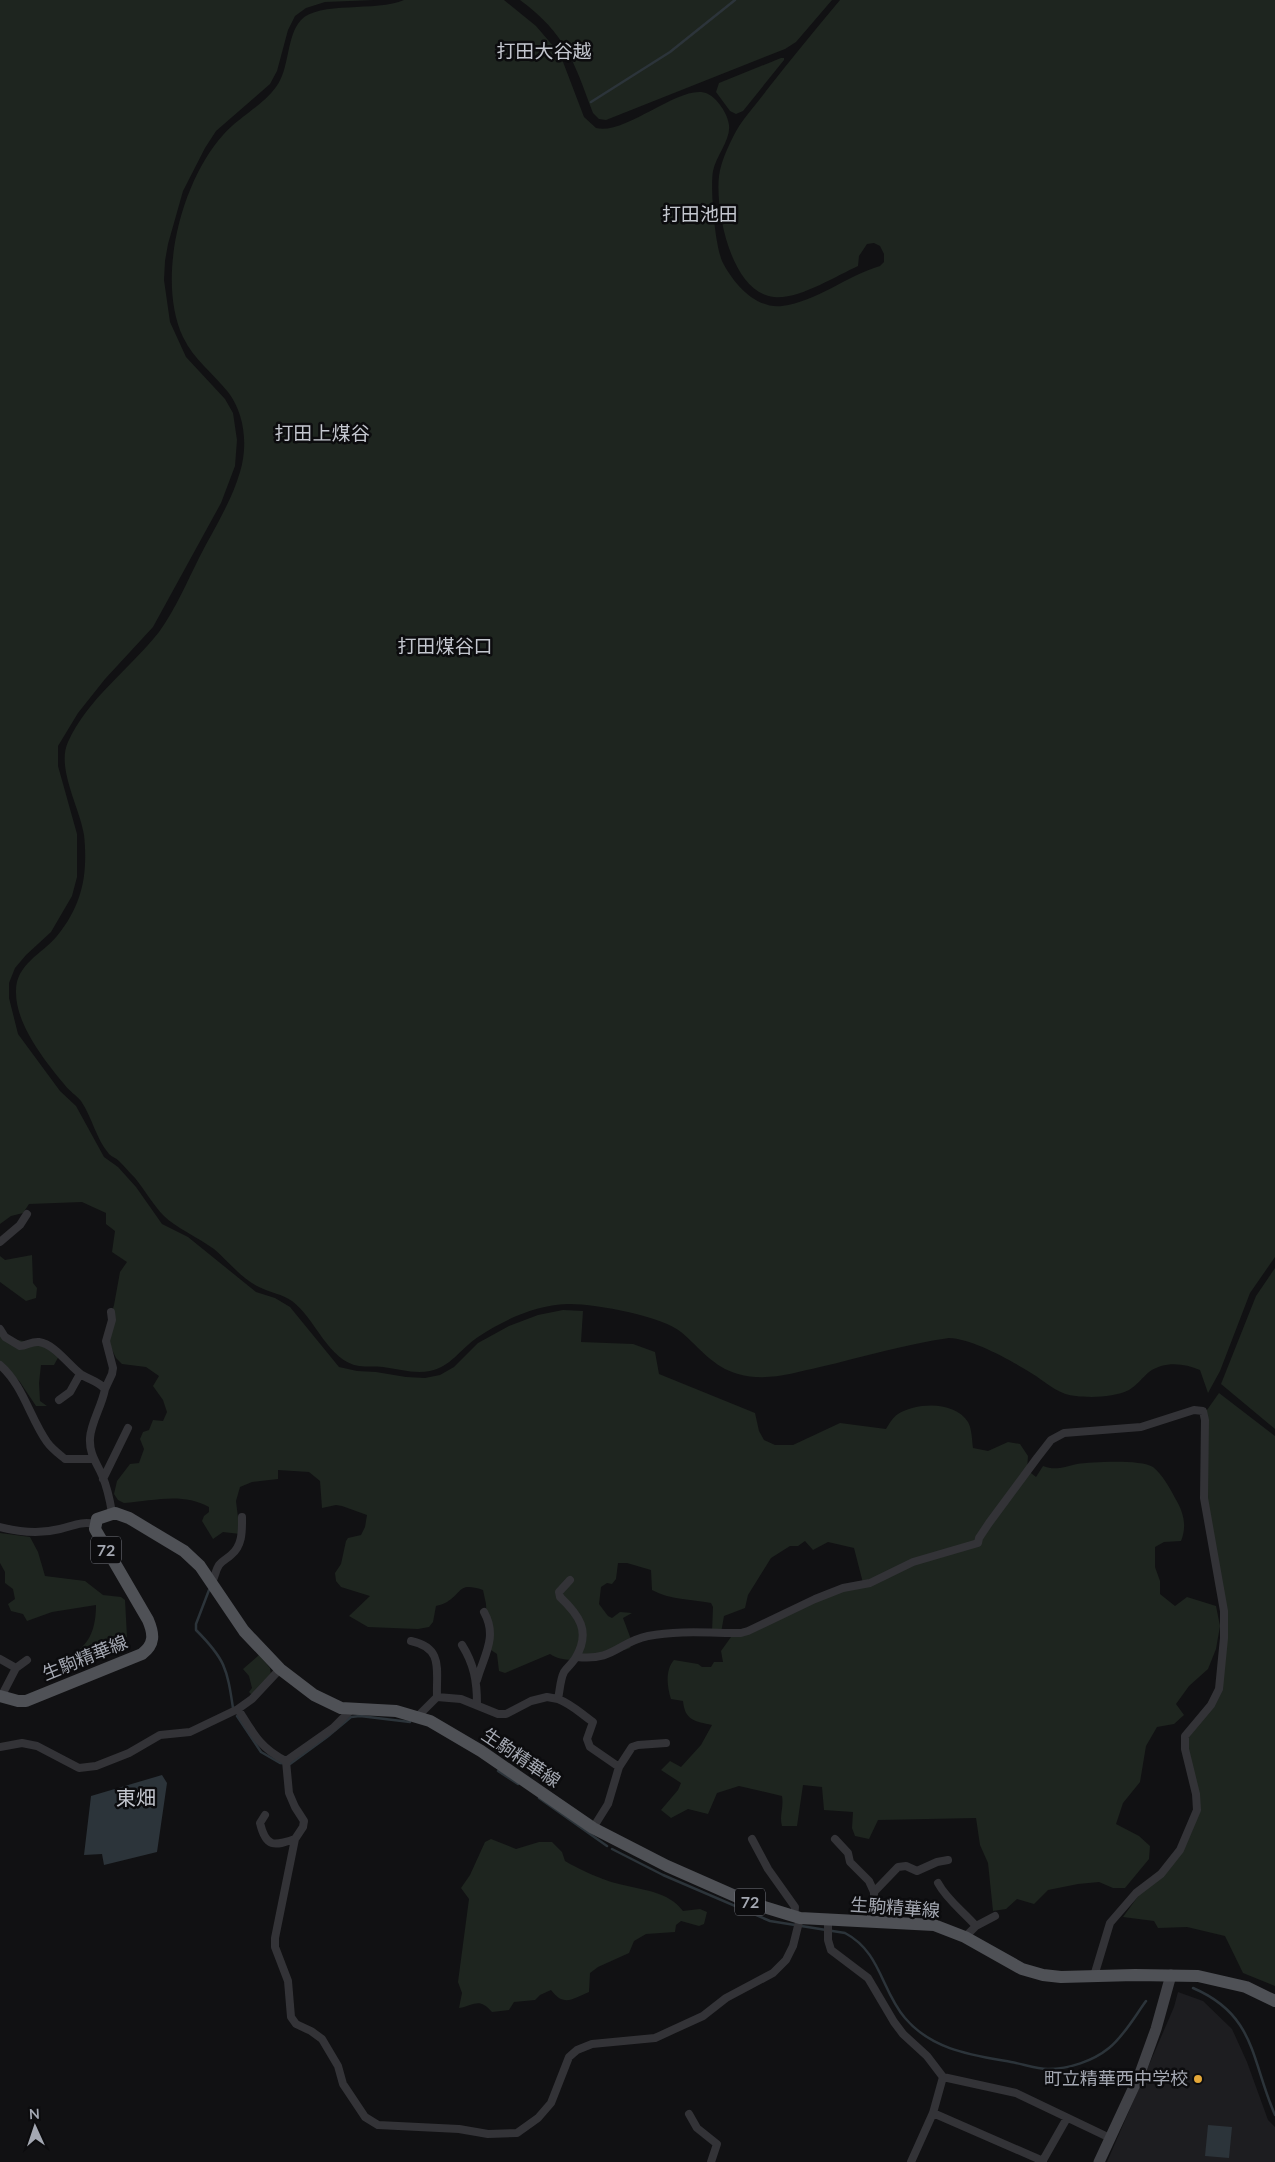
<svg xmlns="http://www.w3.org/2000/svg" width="1275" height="2162" viewBox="0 0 1275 2162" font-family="Lato,'Noto Sans JP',sans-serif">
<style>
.built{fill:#1d1d20}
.green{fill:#1e251f}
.water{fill:#2c343a}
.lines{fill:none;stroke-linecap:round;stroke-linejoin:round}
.stream{stroke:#2c343a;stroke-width:2.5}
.street{stroke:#333337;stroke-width:8}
.secondary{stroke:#414247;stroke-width:11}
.primary{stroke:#4f5156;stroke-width:12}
.poi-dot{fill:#e4a738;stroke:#0c0c0e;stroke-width:2}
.labels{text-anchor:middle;stroke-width:5;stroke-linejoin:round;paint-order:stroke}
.shield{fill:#0c0c0e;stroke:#767981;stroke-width:1}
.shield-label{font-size:16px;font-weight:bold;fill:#a4a8b2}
.street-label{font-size:18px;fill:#a4a8b2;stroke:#0c0c0e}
.poi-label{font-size:18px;fill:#a4a8b2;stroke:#0c0c0e;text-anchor:end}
.neighbourhood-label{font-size:19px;fill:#c4c7cf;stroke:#0c0c0e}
.quarter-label{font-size:20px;fill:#c4c7cf;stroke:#0c0c0e}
</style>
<rect width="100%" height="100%" fill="#111113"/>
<path class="built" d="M1178,1992L1203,2001L1232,2029L1247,2062L1268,2120L1275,2127V2162H1107L1174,2007Z"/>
<path class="green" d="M0,0H374L325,2L306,8L295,16L288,30L277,71L270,84L216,131L205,148L183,191L168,244L165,261L164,280L170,322L186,357L225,399L233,413L237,440L235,466L221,503L153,627L105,679L78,713L58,746V766L77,834V877L72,896L51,932L26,955L15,968L9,983V998L18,1034L60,1091L76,1106L104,1157L118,1167L136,1187L162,1224L188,1237L256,1292L275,1298L290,1307L339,1367L357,1371L376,1372L406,1377L425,1378L440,1375L454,1367L478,1343L509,1326L538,1315L563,1310L583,1311L581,1342L633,1344L655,1352L659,1374L755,1413L759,1431L764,1440L775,1445H793L840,1423L886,1429C889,1424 893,1417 898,1414C917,1402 955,1401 968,1422C972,1429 972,1441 973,1448L988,1451L1008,1442L1020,1444L1028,1456L1027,1470L1036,1477L1043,1466C1055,1471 1064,1467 1077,1464C1091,1462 1141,1459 1153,1467C1162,1474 1170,1488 1175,1498C1184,1513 1187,1526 1181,1541L1164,1542L1155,1547V1567L1160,1581V1594L1175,1606L1187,1597L1216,1606L1220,1626L1216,1649L1208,1669L1189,1686L1176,1704L1184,1715L1174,1724L1157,1727L1146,1746L1140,1782L1123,1803L1116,1824L1139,1836L1150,1846L1149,1859L1125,1888H1113L1099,1882L1078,1884L1048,1890L1034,1904L1017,1899L1006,1909L993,1911L988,1863L980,1845L976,1818L878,1820L869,1839L855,1836L852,1828L853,1812L824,1810L822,1787L803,1785L797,1826H782C779,1816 784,1807 782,1796L739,1786L717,1793L708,1814L688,1809L671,1818L661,1810L678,1790L681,1783L661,1770L670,1761L681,1767L701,1745L712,1725C695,1721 685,1721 683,1701L671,1699C667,1687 665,1670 674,1660L698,1664L702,1667H711L714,1662H723L721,1651L736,1630L746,1628L863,1583L854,1548L828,1542L813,1550L805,1541L798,1546H790L771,1558L748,1595L745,1608L724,1616L721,1633L712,1632L713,1607L711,1603C691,1599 670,1600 652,1590L651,1570L627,1563H618L616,1579L612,1584L607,1583L601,1587L599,1604L608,1616L612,1618L620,1612L632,1613L623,1618L632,1642L630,1648C623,1651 618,1651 611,1653C592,1656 568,1666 550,1654L505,1673L499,1671L497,1654L488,1648L486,1604L483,1590C458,1582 463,1592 447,1602C444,1604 439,1605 436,1606L433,1622L429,1627L418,1629L368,1627L349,1616L370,1596L341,1587L336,1581L335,1573L341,1564L346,1541L348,1538L361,1535L365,1527L367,1515L342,1506L336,1505L322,1508L320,1481L309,1472L278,1470V1479L252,1482L240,1487L236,1501L240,1534L223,1532L213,1539L202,1521L204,1516L209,1512V1507C182,1492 153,1501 124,1503L118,1500L114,1494L117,1481L130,1464L139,1463L144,1449L140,1439L143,1432L149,1430L153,1420L163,1421L167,1412L163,1400L153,1386L159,1376L146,1367L122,1364L116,1358L105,1335L114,1305L120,1272L127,1262L112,1252L115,1231L106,1224V1213L82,1202L29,1204L23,1213L11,1216L0,1224Z
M404,0H504L536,26L560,54L584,117L596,128C626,136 683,81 708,94C717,98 728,114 729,125C731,139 716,156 713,171C710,189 715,244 722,261C733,283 755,309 782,306C816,302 848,275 880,266L884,262V254L880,246L874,243L867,244L859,256L858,266C836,276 798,300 774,297C731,293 715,210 719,176C721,162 727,149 733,137C741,120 755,106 766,91C790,60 815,30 840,0H1275V1257L1250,1293L1220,1371L1208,1393L1200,1370C1184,1363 1164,1361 1149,1372C1142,1378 1137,1385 1129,1390C1115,1397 1092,1398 1076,1396C1060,1395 1049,1385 1036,1376C1014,1362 974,1339 949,1338C906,1344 863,1357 820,1367C793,1373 766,1382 738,1374C713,1367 700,1348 681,1332C663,1316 592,1303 567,1304C536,1305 503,1320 478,1337C461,1348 451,1367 430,1371C414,1374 399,1369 383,1367C375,1366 367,1367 359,1366C328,1361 316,1319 292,1301C282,1294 271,1293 259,1287C242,1279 229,1262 214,1249C199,1238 175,1227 164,1216C153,1205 145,1190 135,1178C131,1174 123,1165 119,1161C116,1158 112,1157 109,1154C96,1139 92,1117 81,1101C76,1095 69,1091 64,1084C44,1060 15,1023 16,991C16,964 42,954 57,936C67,924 76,908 80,894C86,876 86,853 84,835C80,808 56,768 68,742C88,698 130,669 159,632C175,610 187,582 199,558C213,530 231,503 240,472C248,446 245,414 228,392C213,373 194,360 183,337C156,279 181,182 223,135C239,117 262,106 276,87C290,69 286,36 301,20C318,1 377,12 404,0Z
M520,0H832L796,42L785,49L606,120L599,119L593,113C574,62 566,34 520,0Z
M781,58H784V60L743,111L736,114L730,111L716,92L719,83Z
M32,1255L33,1283L37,1288L36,1298L26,1301L0,1282V1256L5,1260Z
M1275,1268V1429L1221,1384L1256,1296Z
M0,1331C17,1345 26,1338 46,1346C51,1348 55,1352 60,1354L54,1365H41L39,1383L40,1401L47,1406H36L20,1382L0,1361Z
M1219,1393L1275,1436V1986L1243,1973L1225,1936L1187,1927L1158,1928L1154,1921L1123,1917L1139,1895L1182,1851L1191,1833L1200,1811L1188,1748L1189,1737L1222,1690L1227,1638V1611L1207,1498V1410Z
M0,1533L30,1537L38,1552L45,1576L85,1581L103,1595L121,1597L125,1600L127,1637L107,1651L67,1661L63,1660C68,1656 75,1653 80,1649C93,1638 96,1621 96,1605L52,1612L27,1621L23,1614L11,1611L8,1604L15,1599L13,1589L5,1583V1572L0,1563Z
M259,1655L270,1668L271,1675L252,1695L249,1692L252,1688L249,1676L243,1669Z
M491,1839L516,1849L539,1842H552L562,1852L565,1861C578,1869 605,1881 619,1884C642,1890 668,1891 683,1911L700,1909L707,1912L704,1924L699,1926L681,1921L676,1925L675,1932L646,1934L634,1941L629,1953L598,1967L590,1973L589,1992C572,1999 564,2007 551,1990L540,1995L535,2000L514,2002L509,2010L492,2012C479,1997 475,2005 459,2008L462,1993L458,1982L469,1899L461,1888L470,1875L485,1842Z"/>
<path class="water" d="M162,1775L167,1783L157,1852L104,1865L102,1854L84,1855L91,1796Z
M1208,2125L1232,2127L1229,2158L1205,2156Z"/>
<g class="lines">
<path class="stream" d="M591,102L670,52L735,0
M209,1590L196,1624V1630C225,1659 227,1668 233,1708
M237,1716L261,1752L280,1763L290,1764L327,1737L351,1717L360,1716L410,1722
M498,1771L518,1784
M539,1798L607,1846
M612,1849L663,1875L770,1921L845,1933C881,1952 881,1990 905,2018C932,2050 972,2055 1011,2062C1023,2064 1036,2069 1048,2069C1069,2069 1093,2061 1109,2048C1124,2036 1135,2016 1146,2001
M1193,1988C1256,2015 1251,2060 1275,2115"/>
<path class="street" d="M0,1242L20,1225L27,1214
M0,1329L5,1337L20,1346C26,1346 32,1341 39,1342C55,1344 70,1367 82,1375C90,1380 98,1381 105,1389C102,1406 91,1422 90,1438C89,1453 96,1462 102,1475C107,1487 110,1500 112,1513
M0,1365C23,1385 30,1418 47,1442C52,1449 59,1454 65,1459H92
M105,1389L112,1374L113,1368L106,1341L112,1320L111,1312
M59,1400L70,1392L80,1374
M103,1479L128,1428
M0,1527C19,1532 40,1534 60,1529C73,1526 81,1521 95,1524
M211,1584C215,1578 215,1571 219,1565C223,1560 227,1559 231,1555C243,1545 242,1530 242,1517
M411,1641C444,1648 436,1670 437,1697
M462,1645C474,1664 477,1681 477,1704
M577,1657C615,1661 618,1642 648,1636C678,1630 710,1633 741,1633L748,1631L815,1599L843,1588L870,1583L913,1562L978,1543L979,1538L989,1523L1037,1458L1051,1440L1064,1433L1141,1427L1194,1410L1203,1411L1205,1420L1204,1498L1224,1611V1638L1219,1689L1211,1705L1185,1736V1749L1196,1794L1197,1810L1180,1850L1161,1874L1136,1893L1110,1923L1094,1976
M0,1659L16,1668
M477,1680C484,1655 498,1637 484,1612
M1,1697L16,1668L27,1660
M558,1699C573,1705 580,1713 593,1722L587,1739L590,1747L619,1767
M238,1709L252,1699L280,1669
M418,1716L437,1697L461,1699L498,1714H506L531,1701L547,1697L558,1699C560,1690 560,1680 564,1672C567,1667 573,1663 576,1657C591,1631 579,1615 560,1597L559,1592L570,1580
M0,1747L22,1743L37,1746L79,1768L96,1766L129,1753L160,1735L190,1732L238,1709C253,1733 260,1748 286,1761
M286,1761L289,1793L295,1807L304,1821L303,1827L295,1839L275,1938V1947L288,1981L291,2017L296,2024L311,2031L322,2039L338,2066L343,2084L365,2117L378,2125L459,2129L488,2134L517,2133L538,2118L551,2103L569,2057L577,2050L592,2044L655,2038L703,2016L726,1998L773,1973L786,1960L793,1946L800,1918
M286,1761L333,1728L352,1709
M265,1815L260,1823C266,1848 274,1846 295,1839
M593,1828L608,1804L619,1767L632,1747L638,1745L666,1743
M752,1839L768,1869L795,1907L794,1917
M835,1839L848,1853L850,1862L869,1881L874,1892
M938,1883C947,1900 963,1911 976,1926
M828,1921V1940L831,1950L868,1978L894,2022L903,2034L927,2056L943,2077L1016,2093L1110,2138
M869,1923L874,1905V1892L898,1867L906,1866L917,1871L937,1862L948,1860
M965,1937L976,1926L995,1916
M933,2113L1043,2161
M689,2114L697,2128L717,2144L711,2162
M911,2162L933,2113L943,2077
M1042,2162L1067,2118"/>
<path class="secondary" d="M1099,2162L1139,2076L1156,2029L1171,1975"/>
<path class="primary" d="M0,1696L18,1701H26L142,1654C155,1644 154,1634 148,1620L95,1529L97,1519L115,1513L129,1518L184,1551L200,1566L244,1631L280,1669L314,1695L341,1708L396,1711L430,1721L481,1751L593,1828L667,1866L751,1903L800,1918L934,1925L965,1937L1022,1969L1043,1975L1061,1977L1135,1975L1198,1976L1246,1987L1275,2001"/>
</g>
<circle class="poi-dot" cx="1198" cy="2079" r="5"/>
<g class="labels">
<g class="shield">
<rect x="91" y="1536.5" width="30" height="27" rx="4"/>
<rect x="735" y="1888.5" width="30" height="27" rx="4"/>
</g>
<g class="shield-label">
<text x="106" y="1556">72</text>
<text x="750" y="1908">72</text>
</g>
<g class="street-label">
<text transform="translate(85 1658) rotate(-22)" y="6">生駒精華線</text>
<text transform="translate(521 1758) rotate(34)" y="6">生駒精華線</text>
<text transform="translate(895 1908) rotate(4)" y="6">生駒精華線</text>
</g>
<g class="poi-label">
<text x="1188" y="2085">町立精華西中学校</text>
</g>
<g class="neighbourhood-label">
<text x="544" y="58">打田大谷越</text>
<text x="700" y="221">打田池田</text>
<text x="322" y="440">打田上煤谷</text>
<text x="445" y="653">打田煤谷口</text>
</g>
<g class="quarter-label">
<text x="136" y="1805">東畑</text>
</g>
</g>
<g transform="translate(35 2127) rotate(357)" stroke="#0c0c0e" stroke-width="4" paint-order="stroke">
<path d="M0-4L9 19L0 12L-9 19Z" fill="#a4a8b2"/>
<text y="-8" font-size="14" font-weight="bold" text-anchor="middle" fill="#a4a8b2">N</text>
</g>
</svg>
